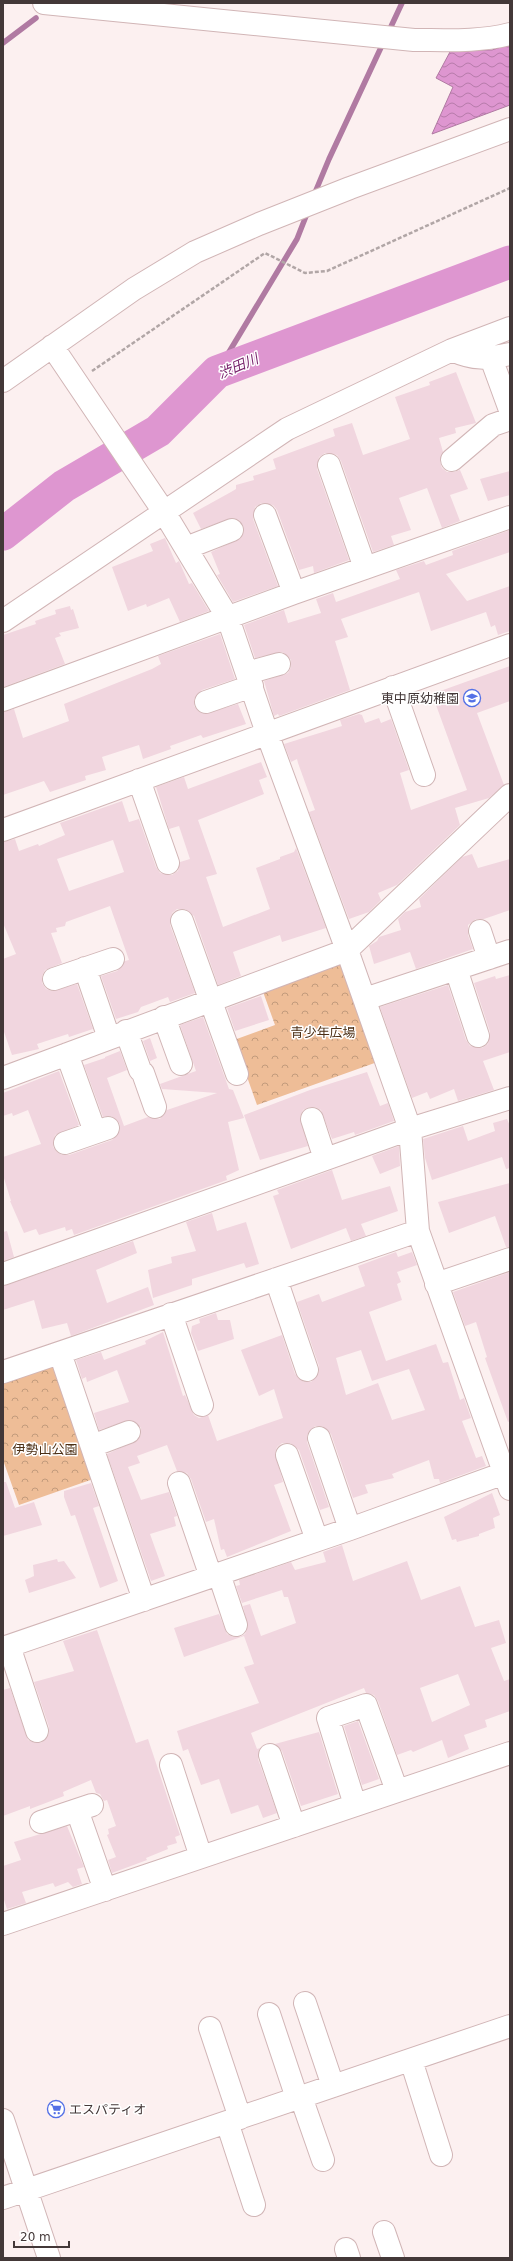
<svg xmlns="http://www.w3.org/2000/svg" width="513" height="2261" viewBox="0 0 513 2261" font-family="'DejaVu Sans','Noto Sans JP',sans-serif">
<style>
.forest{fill:url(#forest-crowns)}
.water{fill:url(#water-waves);stroke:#b07aa2}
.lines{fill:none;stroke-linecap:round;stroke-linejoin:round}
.stream{stroke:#b07aa2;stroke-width:5.5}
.river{stroke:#de96d0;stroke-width:33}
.building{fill:#f1d6df;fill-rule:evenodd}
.minor-casing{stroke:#d1b5b6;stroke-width:24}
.path{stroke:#b1a6a6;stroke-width:2.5;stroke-dasharray:4 2;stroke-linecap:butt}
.minor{stroke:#fff;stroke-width:22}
.labels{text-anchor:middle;stroke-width:3;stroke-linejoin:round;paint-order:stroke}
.poi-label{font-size:13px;fill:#433838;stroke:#fff;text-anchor:end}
.park-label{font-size:13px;fill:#4c2f15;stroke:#fff}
.water-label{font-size:14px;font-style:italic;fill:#79256d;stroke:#fff}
</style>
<defs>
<pattern id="forest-crowns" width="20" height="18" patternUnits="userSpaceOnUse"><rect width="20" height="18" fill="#eebd97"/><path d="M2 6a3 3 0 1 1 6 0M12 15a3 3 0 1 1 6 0" fill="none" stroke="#c29b7c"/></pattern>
<pattern id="water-waves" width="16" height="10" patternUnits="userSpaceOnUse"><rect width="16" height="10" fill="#de96d0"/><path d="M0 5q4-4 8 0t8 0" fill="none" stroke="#b67baa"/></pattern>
</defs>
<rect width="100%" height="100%" fill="#fcf0f0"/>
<path class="forest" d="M341,961L383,1060L257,1105L234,1040L275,1025L262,989Z
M52,1362L99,1477L19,1505L3,1460V1378Z"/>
<path class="water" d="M510,44V105L432,134L453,87L436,78L451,50H492Z"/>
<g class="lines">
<path class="stream" d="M388,33L402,3
M3,43L36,18
M314,195L329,159L384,41
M217,372L297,239L308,211"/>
<path class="river" d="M3,534L64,486L158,431L217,372L510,262"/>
</g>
<path class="building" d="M456,372L476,423L455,428L456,433L439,438L443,452L440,462L442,468L447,472H454L460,470L468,489L450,495L460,521L442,528L427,488L399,498L411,530L391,536L394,545L373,552L341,461L337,455L325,453L319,457L317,469L349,560L314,573L313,566L299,570L277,510L273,505L261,503L255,507L253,519L278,586L233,602L217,575L220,574L211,552L241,538L244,531L243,525L239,520L233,518L201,529L193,513L231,492L236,489V485L254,480L253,476L276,469L273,459L335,436L333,429L352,423L363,455L410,439L395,397L430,385L429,382Z
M510,471V495L488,501L480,479Z
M510,530V552L446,574L467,601L510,586V631L498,635L495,625L491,627L486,612L431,631L419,592L341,619L348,637L335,641L350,690L279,716L278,714L274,716L264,681L288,673L291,667V660L287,655L282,652L255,658L244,625L284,610L288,623L321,613L316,599L333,593L336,602L400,579L396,570L424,561L426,565L453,555L452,551Z
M165,538L176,563L179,561L189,584L192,583L209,611L180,622L169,598L147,607L146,604L128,611L112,567L153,551L150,544Z
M70,606L71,610L73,609L79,628L59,633L61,636L55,638L65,664L3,687V635L36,624L35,621L56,614L55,610Z
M220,634L235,679L202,690L194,699V706L198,711L204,714L238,704L246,724L203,738L201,735L187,740L170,746L171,749L143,759L139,745L102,757L106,770L85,776L86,780L50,792L44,781L3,795V712L14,709L23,738L69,721L64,704L152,669L161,664L158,656Z
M510,666V701L477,713L504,785L489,798L455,808L460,825L397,885L378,893L381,900L369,912L349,919L309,812L315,810L298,763L297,759L291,762L284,744L342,726L340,720L359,714L362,715L365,723L379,718L381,723L391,719L409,770L400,773L411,810L467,790L432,694Z
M261,762L267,777L259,780L264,794L198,820L217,874L206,877L223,927L270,909L256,868L280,859V857L294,852L296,848L326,928L282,942L280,935L233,952L241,976L218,985L194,916L185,909H177L172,913L170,925L195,993L170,1002L168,997L141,1007L138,1012L116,1019L101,976L117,971L125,961L129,960L110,906L66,922L65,926L56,928L57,932L51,933L62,963L45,970L42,976V983L46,989L52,991L77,984L93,1029L69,1037L68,1034L37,1044L39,1049L12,1055L3,1029V959L16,954L3,923V842L15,839L19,851L38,844L39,846L65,835L60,823L122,801L129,822L139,819L156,867L160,873L172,875L178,871L180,862L190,859L179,826L169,829L156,787L184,777L188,789ZM113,840L124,872L69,891L57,859Z
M472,854L478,868L510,859V910L484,919H476L468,925V935L473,949L416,969L410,952L374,964L369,946L377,941L379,937L401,930L398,919L405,912L421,907L419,899L462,857Z
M510,975V1052L483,1061L494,1090L458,1101L454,1089L430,1099L427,1092L412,1098L380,1007L448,985L466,1040L470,1046L482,1048L488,1044L490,1032L474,983L495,976L496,979Z
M261,996L269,1020L235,1031L227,1008Z
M203,1017L229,1089L233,1090L244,1118L228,1122L239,1170L226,1176L227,1180L74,1235L72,1229L66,1231L65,1227L39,1235L36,1229L24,1233L10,1201H11L3,1175V1157L41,1144L28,1110L13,1116L12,1113L3,1116V1093L59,1071L79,1125L55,1135L53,1147L57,1152L62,1155H69L112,1140L120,1131V1124L111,1116L103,1117L84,1065L105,1058V1057L120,1051L127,1070L107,1078L124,1126L148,1117L160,1119L167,1110L217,1093L162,1089L160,1084L196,1071L180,1025Z
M150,1038L157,1058L150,1061L143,1041Z
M367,1072L380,1106L388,1103L394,1121L355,1135L354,1132L332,1139L321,1110L315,1107H309L303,1110L300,1117L308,1146L260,1160L244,1115L310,1090Z
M507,1119L510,1126V1168L506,1169L502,1157L432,1180L425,1158L423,1139L463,1126L468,1141L495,1131L493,1123Z
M399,1146L400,1166L380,1174L372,1156Z
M332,1170L342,1200L390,1186L398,1211L361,1224L366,1236L351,1241L346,1228L291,1249L273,1196L279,1194L277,1190Z
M510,1183V1247H506L495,1216L449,1233L438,1202Z
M212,1213L217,1231L246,1222L259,1264L246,1268L244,1263L192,1279V1285L153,1298L148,1270L172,1263L171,1257L196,1251L186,1222Z
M7,1231L14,1257L3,1261V1232Z
M133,1241L137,1253L96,1270L107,1303L148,1287L154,1305L71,1336L67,1323L42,1329L34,1300L3,1310V1286Z
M396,1252L398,1257L412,1252L417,1265L397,1272L401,1282L397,1284L402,1300L369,1312L386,1361L436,1344L443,1363L448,1362L460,1400L464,1398L471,1418L462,1421L476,1458L482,1456L486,1466L440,1483L439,1479H434L429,1460L392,1474L394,1478L365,1485L368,1493L353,1498L331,1434L322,1426H315L307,1435V1442L329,1507L320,1510L299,1450L290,1443H282L277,1447L275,1453L283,1482L274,1485L291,1531L227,1557L224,1549L221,1550L214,1519L206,1522L191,1479L187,1473L177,1471L167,1445L137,1456L140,1463L128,1467L141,1500L169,1492L177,1516L174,1517L176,1526L150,1534L165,1576L151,1581L107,1454L138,1440L141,1434V1428L137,1423L131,1420L99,1430L94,1413L129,1402L117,1370L87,1382L86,1377L82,1379L76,1360L101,1352L104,1360L146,1344L145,1341L163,1332L183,1396L185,1395L194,1415L199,1418L208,1415L217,1441L283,1418L274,1389L259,1396L241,1350L282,1335L295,1374L304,1382H311L319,1373V1366L297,1302L319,1294L322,1302L365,1286L358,1266ZM361,1350L372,1381L409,1369L425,1410L392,1420L378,1383L346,1395L336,1358Z
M510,1272V1421L508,1422L485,1358L487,1357L476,1322L465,1326L453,1292Z
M216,1313L218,1320H230L234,1339L198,1351L191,1333L192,1326L200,1323L199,1319Z
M3,1482H6L15,1508L34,1502L42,1525L3,1536Z
M91,1483L99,1506L93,1508L118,1581L100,1588L75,1515L71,1516L64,1497V1491Z
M492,1493L500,1515L493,1518L495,1528L479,1534V1536L457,1542L456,1539L452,1540L444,1517Z
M342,1545L353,1581L407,1561L421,1600L460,1586L475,1627L499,1620L506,1643L491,1648L504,1681L510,1679V1711L485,1720L487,1727L464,1735L469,1749L448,1758L442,1740L413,1752L411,1750L397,1755L378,1701L374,1695L366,1693L364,1688L251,1733L257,1749L260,1748L258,1759L277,1813L263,1818L258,1805L231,1814L219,1779L201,1785L188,1749L183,1751L177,1731L259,1703L244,1667L254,1664L244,1636L184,1657L174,1628L219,1614L227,1634L233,1637H240L245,1634L248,1627L243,1606L250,1604L261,1636L296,1623L288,1597H284L282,1590L242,1603L236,1586L240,1585L239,1580L291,1562L295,1570L326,1562L323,1552ZM458,1674L470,1705L432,1722L420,1688Z
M57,1559L58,1562L64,1561L76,1578L29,1593L25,1580L34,1576L33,1565Z
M97,1630L136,1743L148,1739L180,1835L175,1837L177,1843L167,1846L168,1849L146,1858L147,1860L112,1873L108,1860L116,1857L107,1835L109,1834L108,1829L116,1826L107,1800L104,1801L100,1794L96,1793L91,1780L63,1792L64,1796L30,1809V1806L3,1816V1690L10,1688L28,1740L35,1743H41L49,1734V1727L34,1682L74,1671L63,1641Z
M358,1721L379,1779L362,1785L344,1726Z
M319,1732L338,1794L301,1806L282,1751L275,1744Z
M67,1826L84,1867L77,1869L82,1884L73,1887L68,1882L55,1887L53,1883L22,1892L26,1903L7,1909L3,1897V1866L21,1860L14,1842Z"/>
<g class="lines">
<g class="minor-casing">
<path id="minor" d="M44,3L414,40C446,40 479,42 510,34
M52,346L164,512L228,618L267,733L347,950L410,1129L418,1231L510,1489
M452,350C474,360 487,359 510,354
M491,358L510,410
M3,381L134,289L195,252L259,224L350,188L510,129
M452,460L493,425L510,419
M329,465L365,568
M265,515L294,593
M186,548L232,530
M3,621L287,429L452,350L510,328
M247,673L279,664
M393,687L424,775
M3,700L294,593L510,517
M206,702L252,686
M139,780L168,863
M3,830L510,645
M182,921L237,1074
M480,931L489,958
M85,968L109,1038
M456,969L478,1036
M54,979L113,959
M365,999L510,951
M164,1017L181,1064
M126,1031L140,1070L143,1073L155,1107
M67,1054L95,1132
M3,1078L347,950L510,795
M312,1119L325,1159
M65,1143L108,1128
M3,1274L410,1129L510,1098
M276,1279L307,1370
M436,1284L510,1259
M171,1314L202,1405
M60,1353L144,1600
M3,1372L418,1231
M319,1438L350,1529
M92,1446L129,1432
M287,1455L317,1540
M179,1483L211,1577
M219,1574L236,1625
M9,1646L37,1731
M3,1648L350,1529L510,1471
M270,1755L294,1826
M171,1765L201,1857
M355,1805L328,1718L366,1705L397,1791
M77,1810L105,1890
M41,1822L92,1805
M3,1924L510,1753
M305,2003L333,2086
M269,2014L297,2098
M210,2028L240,2118
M411,2060L441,2155
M301,2097L323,2160
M3,2120L49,2258
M227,2122L254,2205
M3,2198L510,2026
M384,2232L393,2258
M346,2249L349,2258"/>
</g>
<path class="path" d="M92,371L265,253L305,273L327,271L510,188"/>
<use href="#minor" class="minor"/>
</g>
<defs>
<g id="school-ring" transform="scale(0.9)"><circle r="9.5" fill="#fff" stroke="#5471e6" stroke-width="1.5"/><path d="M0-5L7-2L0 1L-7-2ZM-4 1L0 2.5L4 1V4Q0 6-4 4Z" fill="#5471e6"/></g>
<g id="supermarket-ring" transform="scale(0.9)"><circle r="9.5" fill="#fff" stroke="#5471e6" stroke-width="1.5"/><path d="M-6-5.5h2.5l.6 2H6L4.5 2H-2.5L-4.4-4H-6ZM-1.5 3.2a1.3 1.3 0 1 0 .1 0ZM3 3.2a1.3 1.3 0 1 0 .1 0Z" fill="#5471e6"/></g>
</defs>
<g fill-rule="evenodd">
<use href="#school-ring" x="472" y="698"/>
<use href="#supermarket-ring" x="56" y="2109"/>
</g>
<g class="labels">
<g class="poi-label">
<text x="459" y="703">東中原幼稚園</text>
<text x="69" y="2114" text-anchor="start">エスパティオ</text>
</g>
<g class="park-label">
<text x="323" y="1037">青少年広場</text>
<text x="45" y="1454">伊勢山公園</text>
</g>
<g class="water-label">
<text transform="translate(238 366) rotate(-23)" y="5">渋田川</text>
</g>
</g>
<rect width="513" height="2261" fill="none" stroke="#433838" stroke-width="8"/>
<path d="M14 2241v6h55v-6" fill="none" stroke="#433838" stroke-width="2"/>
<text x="20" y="2241" font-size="12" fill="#433838" stroke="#ffffff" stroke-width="3" paint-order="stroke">20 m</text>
</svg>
